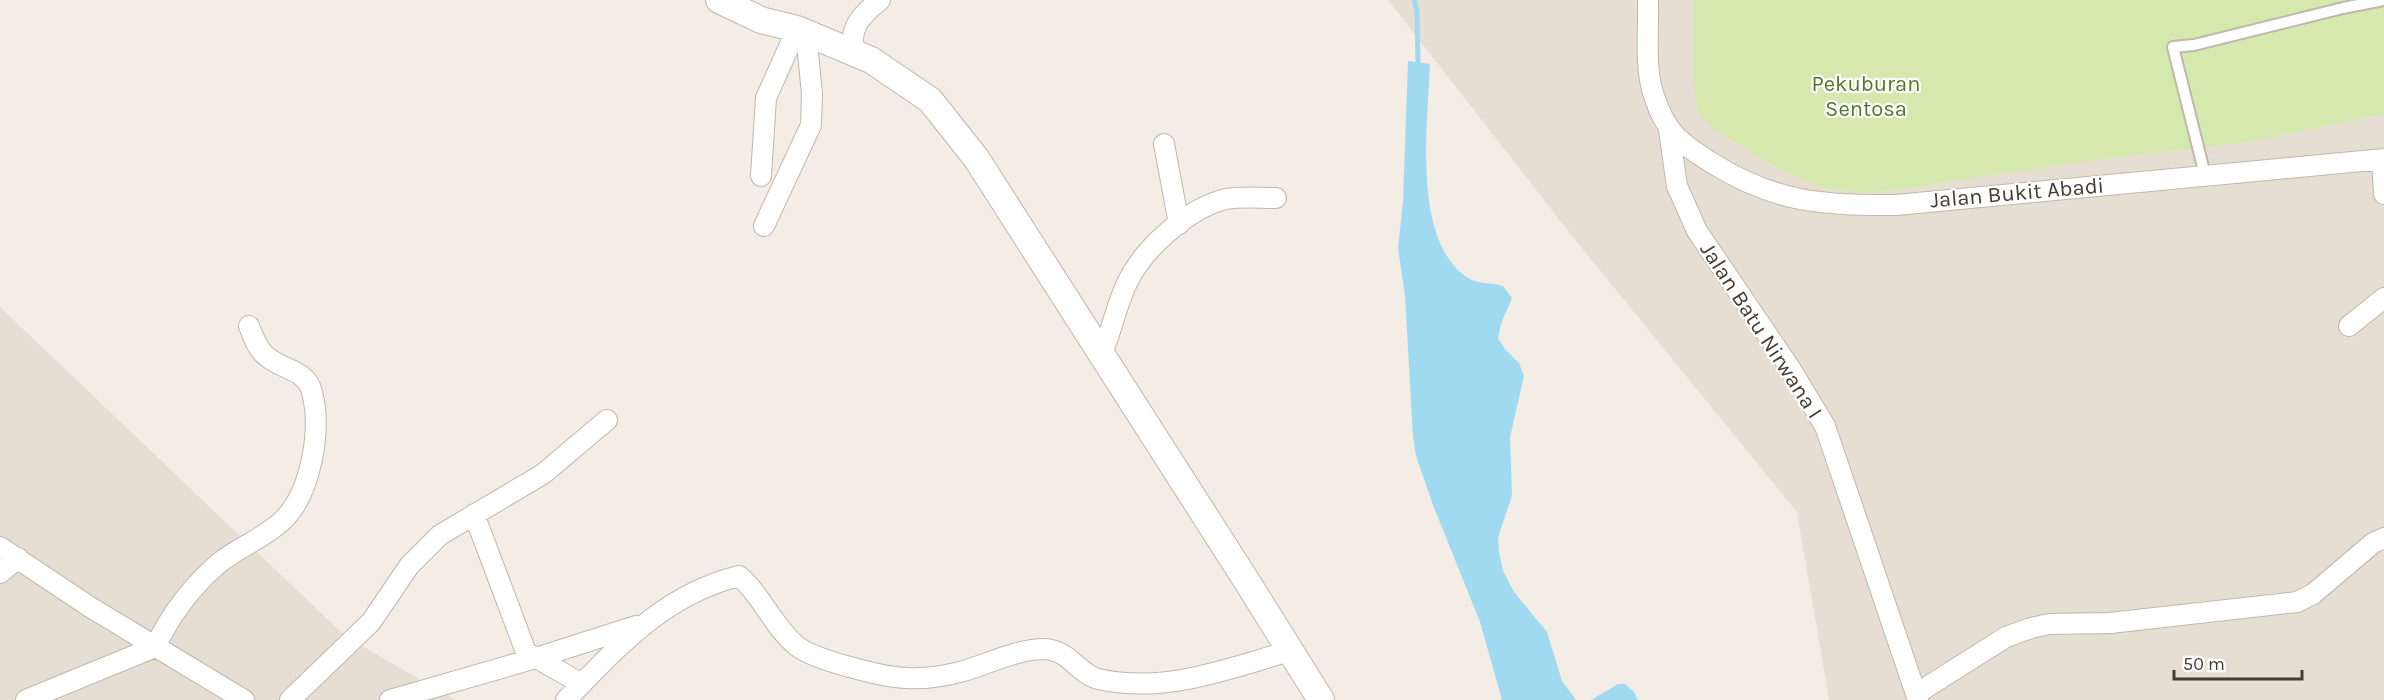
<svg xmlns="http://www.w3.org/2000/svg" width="2384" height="700" viewBox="0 0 2384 700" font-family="Karla,sans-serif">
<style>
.residential{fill:#e7ded3}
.green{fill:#d5e8ad}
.water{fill:#a0daf1}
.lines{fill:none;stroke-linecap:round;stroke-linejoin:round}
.stream{stroke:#a0daf1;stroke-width:5}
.service-casing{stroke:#c1b7ab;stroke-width:14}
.minor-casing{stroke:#c1b7ab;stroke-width:22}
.tertiary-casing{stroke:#c1b7ab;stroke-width:28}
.service{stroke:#fff;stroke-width:10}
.minor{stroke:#fff;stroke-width:20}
.tertiary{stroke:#fff;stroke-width:26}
.labels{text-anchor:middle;stroke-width:4.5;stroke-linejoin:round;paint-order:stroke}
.park-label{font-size:22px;fill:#507828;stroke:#fff}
.street-label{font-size:22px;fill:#453d35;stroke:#fff}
</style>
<rect width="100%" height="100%" fill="#f3ede5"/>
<path class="residential" d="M1388,0H2384V700H1829L1797,512L1576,241Z
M0,307L345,636L456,700H0Z"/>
<path class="green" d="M1694,0H2384V114L2242,143L2124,156L1950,181L1916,188L1864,193L1825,188L1784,172L1716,131L1697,111L1693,69Z"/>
<path class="water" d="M1408,61L1430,64C1428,122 1411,241 1468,278C1480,285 1491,282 1503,286L1512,298L1501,324L1498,338L1505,349L1519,363L1524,376L1510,437L1512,496L1498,537L1499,552L1503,571L1514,592L1547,632L1562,681L1576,700H1502L1480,622L1433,505L1416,456L1413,437L1405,296L1398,248L1403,201Z
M1618,684H1625L1634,692L1638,700H1591Z"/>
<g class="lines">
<path class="stream" d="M1414,0L1417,11L1418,67"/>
<g class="service-casing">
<path id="service" d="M2205,175L2173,47L2194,45L2343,8L2384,0"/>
</g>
<g class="minor-casing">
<path id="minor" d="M1648,0C1649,30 1644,67 1654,96C1666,133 1680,143 1712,163C1774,202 1824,206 1896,205L2384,159
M856,54C846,30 862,14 880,0
M1669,130L1677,186L1697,231L1790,368L1825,426L1918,700
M1164,144L1179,224
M2382,160L2384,194
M761,176L766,98L797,29
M764,226L811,125L812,94L806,33
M2349,326L2384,298
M1102,353C1112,330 1116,306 1127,283C1143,249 1188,208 1226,199C1242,196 1260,198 1276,198
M474,514L526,652L582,684
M0,547L90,607L244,700
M0,573L18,558
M1916,694L2006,637L2031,628L2049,624L2110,623L2297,602L2313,594L2373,543L2384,538
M26,700L155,647C171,614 190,588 218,564C238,547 263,539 282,521C311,494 322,430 312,392C306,368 279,370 264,354C256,346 253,336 249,326
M290,700L371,622L409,566L440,535L543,474L607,420
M390,700L536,658L636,626
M566,700C619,646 663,595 739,576C760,593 775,629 797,646C814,660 883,677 906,678C922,679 944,676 960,672C986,665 1017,649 1044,649C1070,650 1078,674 1098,679C1165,694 1227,669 1290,651"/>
</g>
<g class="tertiary-casing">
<path id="tertiary" d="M719,0L761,20L797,29L871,60L930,100L976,158L1246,580L1321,700"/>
</g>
<use href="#service" class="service"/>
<use href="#minor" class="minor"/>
<use href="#tertiary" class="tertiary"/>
</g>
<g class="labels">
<g class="park-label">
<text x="1866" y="91">Pekuburan<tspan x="1866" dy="25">Sentosa</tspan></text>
</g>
<g class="street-label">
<text transform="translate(2017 192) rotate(-5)" y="8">Jalan Bukit Abadi</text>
<text transform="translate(1762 330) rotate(57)" y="8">Jalan Batu Nirwana I</text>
</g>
</g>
<path d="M2174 670v9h128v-9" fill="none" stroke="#453d35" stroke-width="3"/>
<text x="2183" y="670" font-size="18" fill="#453d35" stroke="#ffffff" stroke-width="4.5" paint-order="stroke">50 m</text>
</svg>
